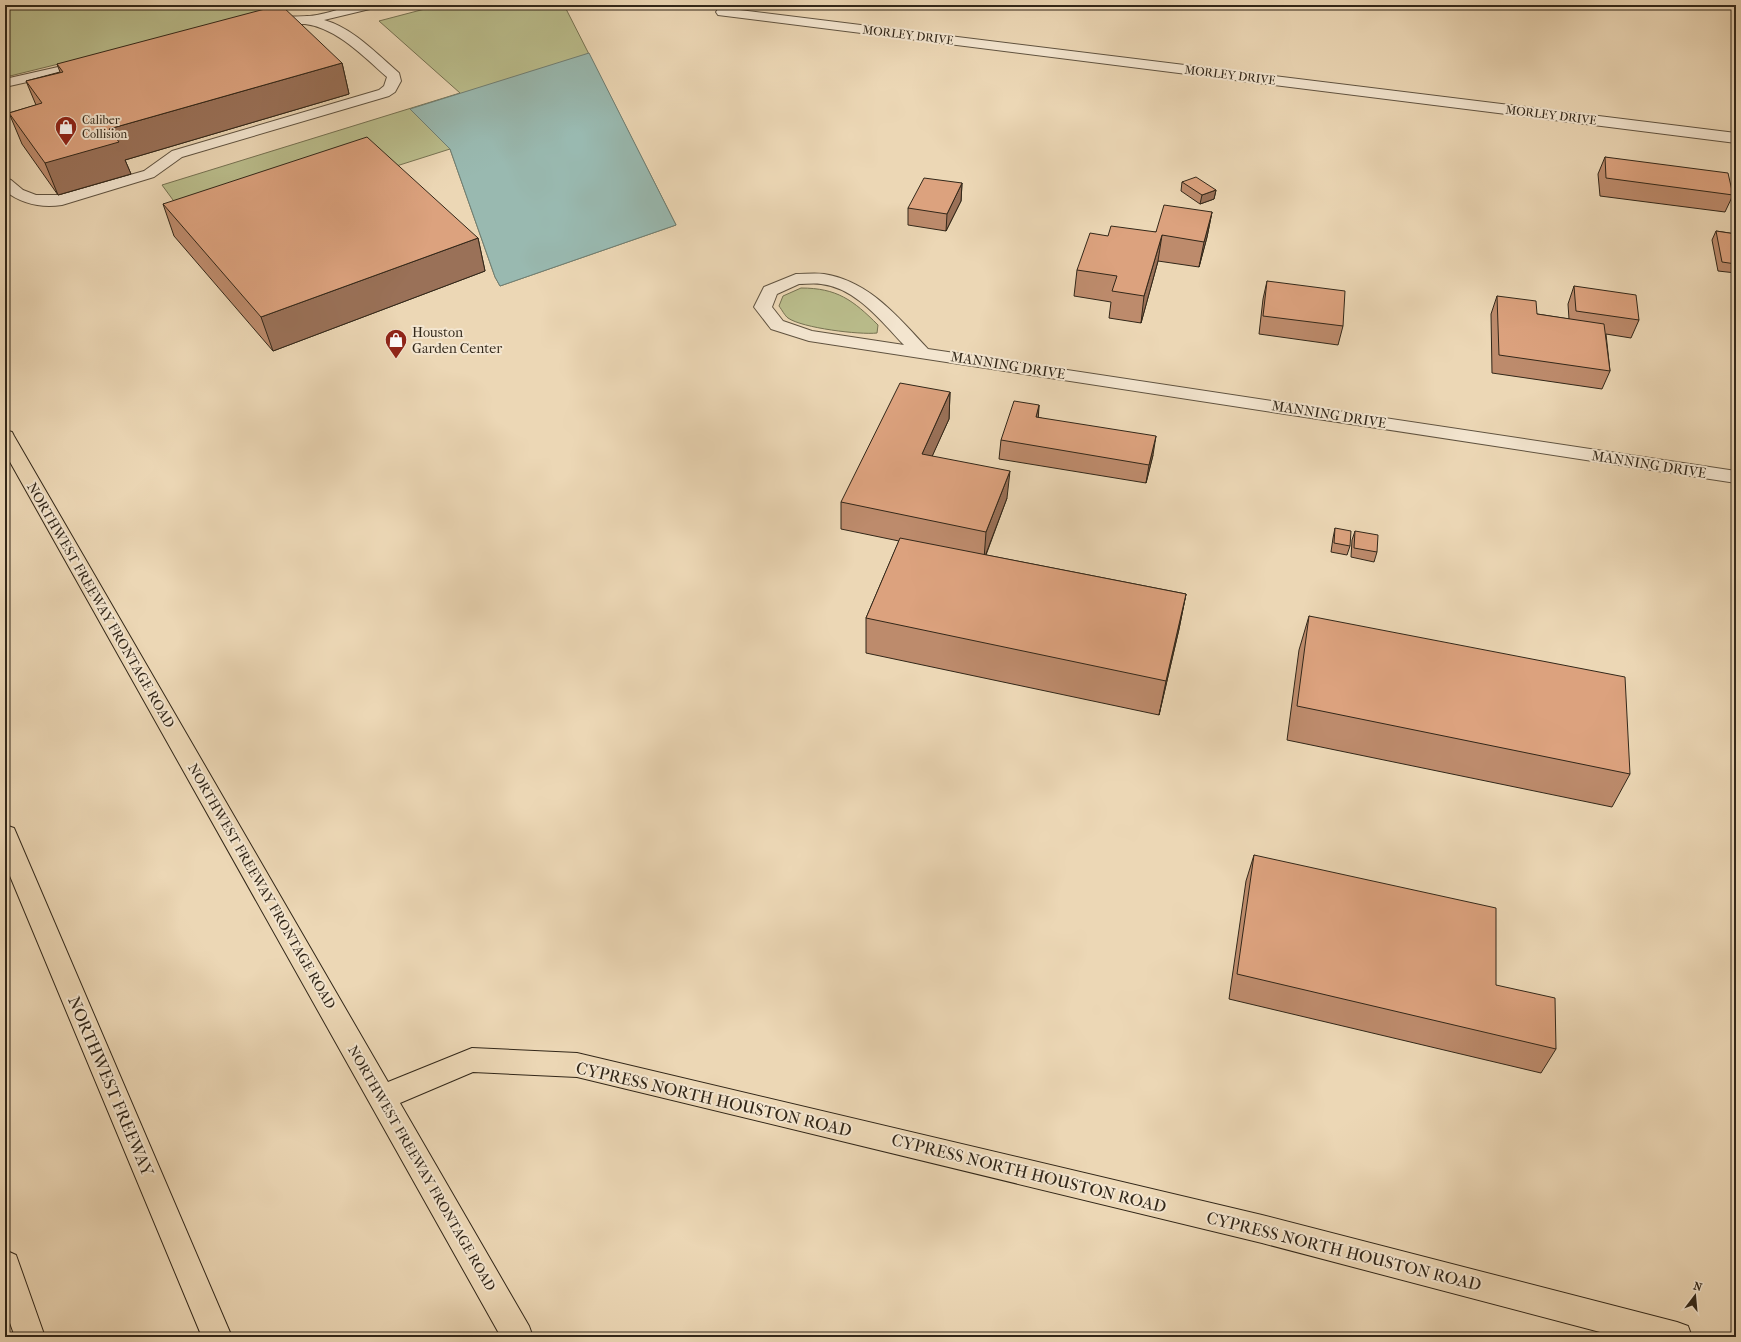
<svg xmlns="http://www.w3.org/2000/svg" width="1741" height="1342" viewBox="0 0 1741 1342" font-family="'IM FELL French Canon',serif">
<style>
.green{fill:#babd8c;stroke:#767252}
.water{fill:#99b9b0;stroke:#707f74}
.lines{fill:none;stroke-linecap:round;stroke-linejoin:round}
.minor-casing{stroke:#605340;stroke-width:2}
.major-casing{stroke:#322719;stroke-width:2}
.highway-casing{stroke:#322719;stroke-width:2}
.minor{fill:#f3e5cf;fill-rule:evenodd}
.major{fill:#ecd7b5;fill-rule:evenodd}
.highway{fill:#ecd7b5;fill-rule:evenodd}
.wall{fill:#bd8b6c;stroke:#322719}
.shaded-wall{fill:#9a7158;stroke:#322719}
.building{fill:#dca27e;stroke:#322719}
.labels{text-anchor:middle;stroke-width:4;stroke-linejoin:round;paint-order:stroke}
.far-street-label{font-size:12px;fill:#322719;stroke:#f3e5cf}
.far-poi-label{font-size:12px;fill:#322719;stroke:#f3e5cf;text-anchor:start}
.poi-label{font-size:14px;fill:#322719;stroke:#f3e5cf;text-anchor:start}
.street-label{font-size:14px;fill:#322719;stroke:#f3e5cf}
.near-street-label{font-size:17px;fill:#322719;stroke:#f3e5cf}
</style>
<rect width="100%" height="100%" fill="#ecd7b5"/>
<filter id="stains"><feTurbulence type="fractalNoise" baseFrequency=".005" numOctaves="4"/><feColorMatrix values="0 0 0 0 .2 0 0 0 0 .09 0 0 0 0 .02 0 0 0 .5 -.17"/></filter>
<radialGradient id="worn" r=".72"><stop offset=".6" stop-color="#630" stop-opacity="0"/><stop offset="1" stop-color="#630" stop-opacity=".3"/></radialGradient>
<path class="green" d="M5,5H297L10,76L9,73H5Z
M440,5H564L676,225L500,286L495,277L450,149L195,230L162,185L460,93L379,21Z
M801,288C837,288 853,300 878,325L877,333C860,335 802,328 788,318C785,316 782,310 779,306L783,296Z"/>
<path class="water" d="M589,53L676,225L500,286L495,277L450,149L410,109Z"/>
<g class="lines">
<g class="minor-casing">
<path id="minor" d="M353,5H376L374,8L324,20C353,28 377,54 399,73L401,81L395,92L389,96L182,157L154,177L62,205C41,208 22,204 5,191V178L11,180L23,190L36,195H60L144,171L172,151L379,90L384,86L387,77C364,57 337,28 305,24C291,23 275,29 262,26L260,23L262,20C277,16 291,17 307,16C321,16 339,9 353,5Z
M723,8L1736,133V143L718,15L716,12L718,9Z
M89,60L94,61L96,64L94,67L5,87V79Z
M796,274C805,274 815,273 824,274C869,281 898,317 928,349L1736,471V483L809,341L771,329L754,307L764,287ZM799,284C806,284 814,283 821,284C856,288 881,321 904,345L812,331L783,321L772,307L777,294Z"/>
</g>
<g class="major-casing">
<path id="major" d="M5,430L12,432L14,436L388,1082L472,1048L577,1053L1262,1215L1677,1322L1688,1326L1692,1337H1619L1262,1243L577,1077L473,1072L400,1103L529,1326L533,1337H501L5,453Z"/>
</g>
<g class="highway-casing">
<path id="highway" d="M5,825L14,828L17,835L232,1337H202L5,864Z
M5,1250L16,1255L45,1337H15L5,1309Z"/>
</g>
<use href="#minor" class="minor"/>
<use href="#major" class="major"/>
<use href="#highway" class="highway"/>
</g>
<path class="wall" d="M342,63L349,94L125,160L131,174L58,195L22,144L9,113L36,105L26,81L60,72L57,64Z
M1605,157L1733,195L1725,212L1600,196L1598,174Z
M1182,182L1216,190L1214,199L1200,204L1181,191Z
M962,183L961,201L946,231L908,225V208Z
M163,204L478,238L485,271L273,351L174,236Z
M1212,212L1207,237L1199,267L1158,261L1141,323L1109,318L1111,302L1074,296L1077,270L1108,236L1156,232Z
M1716,231L1736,234V273L1718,271L1712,240Z
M1267,281L1343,326L1338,345L1259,334L1263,299Z
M1574,286L1639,320L1631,338L1606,334L1610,371L1602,389L1492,373L1491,314L1497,296L1537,314L1569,319L1568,304Z
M950,392L949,419L932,456L1007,498L986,555L1186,594L1179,629L1159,715L866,653V618L899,541L841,529V502Z
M1039,405L1038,417L1153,455L1146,483L999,459L1001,440Z
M1335,528L1350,546L1347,555L1331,552L1333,538Z
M1355,531L1377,552L1374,562L1351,557L1352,540Z
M1309,616L1630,774L1612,807L1287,740L1299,650Z
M1254,855L1496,985L1556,1049L1541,1073L1229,999L1246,881Z"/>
<path class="shaded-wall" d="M342,63L349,94L125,160L131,174L58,195L45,163L109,129Z
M962,183L961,201L946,231L947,214Z
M1216,190L1214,199L1200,204L1202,195Z
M1212,212L1207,237L1199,267L1204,242Z
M1162,235L1158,261L1141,323L1144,296Z
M478,238L485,271L273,351L261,317Z
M950,392L949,419L921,481L922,454Z
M1039,405L1038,424L1036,417Z
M1156,436L1153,455L1146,483L1149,465Z
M1010,471L1007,498L984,559L986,532Z
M1186,594L1179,629L1159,715L1166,681Z"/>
<path class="building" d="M280,5H281L342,63L109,129L119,142L45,163L9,113L42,103L26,81L63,72L57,64Z
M367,137L478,238L261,317L163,204Z
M1605,157L1728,173L1733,195L1606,178Z
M1196,177L1216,190L1202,195L1182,182Z
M924,178L962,183L947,214L908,208Z
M1164,205L1212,212L1204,242L1162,235L1144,296L1112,291L1117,276L1077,270L1090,233L1108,236L1111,226L1156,232Z
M1716,231L1736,234V264L1722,262Z
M1267,281L1345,291L1343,326L1263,316Z
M1574,286L1636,295L1639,320L1576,311Z
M1497,296L1536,301L1537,314L1604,324L1610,371L1499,355Z
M900,383L950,392L922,454L1010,471L986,532L841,502Z
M1014,401L1039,405L1036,417L1156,436L1149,465L1001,440Z
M1335,528L1351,531L1350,546L1334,543Z
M1355,531L1378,535L1377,552L1354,548Z
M900,538L1186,594L1166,681L866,618Z
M1309,616L1625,677L1630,774L1297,706Z
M1254,855L1496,908V985L1555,998L1556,1049L1237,974Z"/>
<defs>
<g id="shop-pin" transform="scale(1.15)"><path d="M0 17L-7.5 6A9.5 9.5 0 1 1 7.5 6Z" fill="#8f2418" stroke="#f3e5cf"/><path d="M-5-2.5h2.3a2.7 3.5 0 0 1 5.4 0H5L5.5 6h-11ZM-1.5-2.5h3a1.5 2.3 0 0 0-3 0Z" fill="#fff"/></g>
</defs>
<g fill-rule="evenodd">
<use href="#shop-pin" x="66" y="127"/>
<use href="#shop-pin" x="396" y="340"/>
</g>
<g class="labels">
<g class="far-street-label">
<text transform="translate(908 35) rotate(7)" y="4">MORLEY DRIVE</text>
<text transform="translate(1230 75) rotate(7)" y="4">MORLEY DRIVE</text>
<text transform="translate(1551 115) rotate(7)" y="4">MORLEY DRIVE</text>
</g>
<g class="far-poi-label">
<text x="82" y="124">Caliber<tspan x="82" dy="14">Collision</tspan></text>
</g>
<g class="poi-label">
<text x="412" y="337">Houston<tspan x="412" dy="16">Garden Center</tspan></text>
</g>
<g class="street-label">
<text transform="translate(1008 365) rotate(9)" y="5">MANNING DRIVE</text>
<text transform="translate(1329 414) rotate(9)" y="5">MANNING DRIVE</text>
<text transform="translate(1649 464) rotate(9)" y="5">MANNING DRIVE</text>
<text transform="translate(101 605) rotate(60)" y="5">NORTHWEST FREEWAY FRONTAGE ROAD</text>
<text transform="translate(262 886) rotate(60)" y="5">NORTHWEST FREEWAY FRONTAGE ROAD</text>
<text transform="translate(422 1168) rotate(60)" y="5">NORTHWEST FREEWAY FRONTAGE ROAD</text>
</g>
<g class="near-street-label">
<text transform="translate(111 1086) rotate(67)" y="6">NORTHWEST FREEWAY</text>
<text transform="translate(714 1099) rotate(13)" y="6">CYPRESS NORTH HOUSTON ROAD</text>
<text transform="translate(1029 1173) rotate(14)" y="6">CYPRESS NORTH HOUSTON ROAD</text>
<text transform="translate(1344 1251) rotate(14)" y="6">CYPRESS NORTH HOUSTON ROAD</text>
</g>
</g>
<rect width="1741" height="1342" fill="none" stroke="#ecd7b5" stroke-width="20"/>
<rect x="6" y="6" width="1729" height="1330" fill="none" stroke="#322719" stroke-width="2"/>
<rect x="10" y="10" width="1721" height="1322" fill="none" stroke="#322719"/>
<g transform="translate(1695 1296) rotate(16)" stroke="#f3e5cf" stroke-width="3" paint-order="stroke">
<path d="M0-3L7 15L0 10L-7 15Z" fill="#322719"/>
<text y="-6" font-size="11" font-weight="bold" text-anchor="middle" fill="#322719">N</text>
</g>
<rect width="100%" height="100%" filter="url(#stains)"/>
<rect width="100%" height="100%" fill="url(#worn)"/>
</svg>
